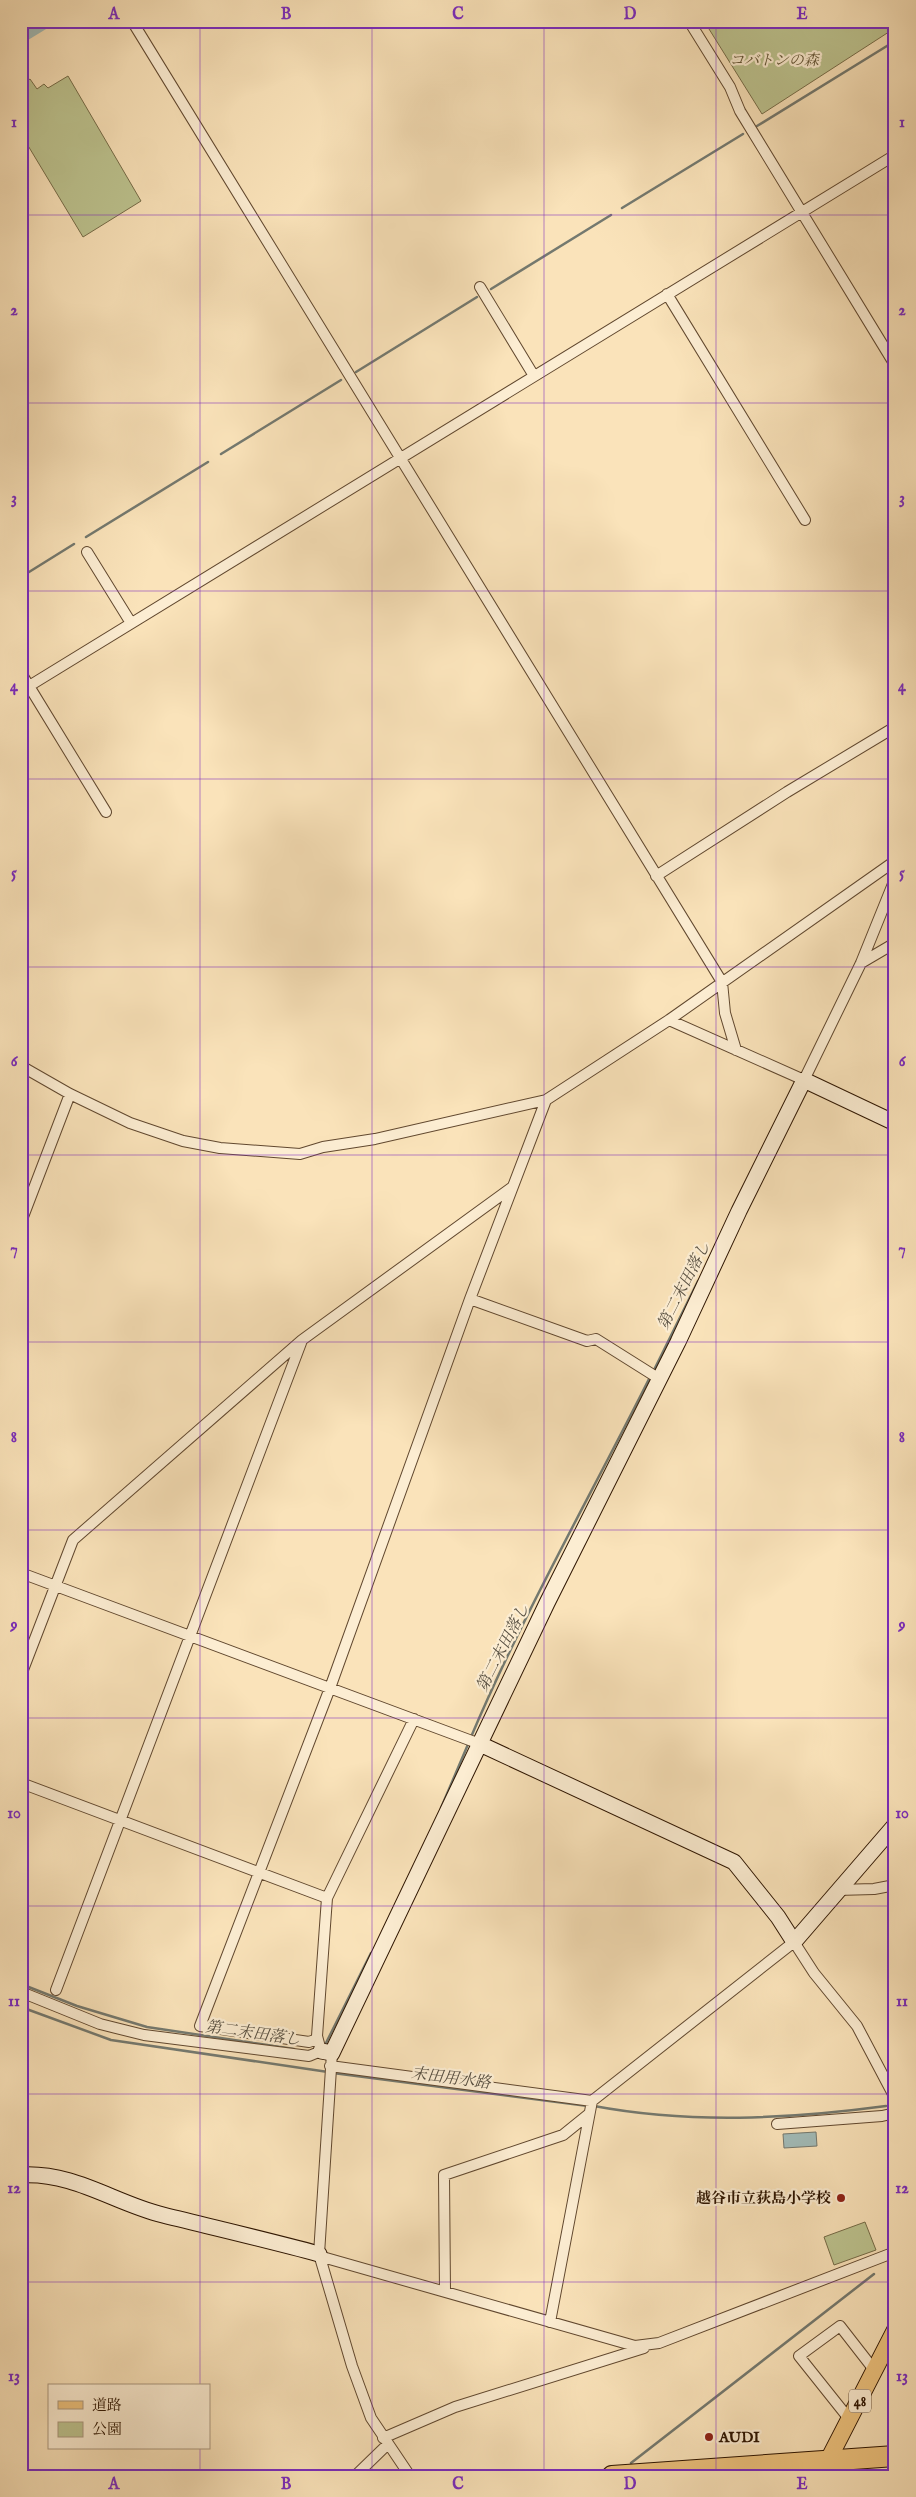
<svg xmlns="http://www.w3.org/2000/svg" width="916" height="2497" viewBox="0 0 916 2497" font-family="'IM FELL English','Noto Serif JP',serif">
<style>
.green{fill:#bdc490;stroke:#766c48}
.water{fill:#a2bcb9;stroke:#74796f}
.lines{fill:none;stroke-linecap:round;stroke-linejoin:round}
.stream{stroke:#74796f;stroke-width:2.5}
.river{stroke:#a2bcb9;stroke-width:16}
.street-casing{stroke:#61482f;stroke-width:12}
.secondary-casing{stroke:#2e1501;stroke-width:17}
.primary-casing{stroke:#2e1501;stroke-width:18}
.highway-casing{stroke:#2e1501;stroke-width:22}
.street{stroke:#fcedd2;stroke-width:10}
.secondary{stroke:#fcedd2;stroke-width:15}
.primary{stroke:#edc27d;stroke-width:16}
.highway{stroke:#edc27d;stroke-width:20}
.grid{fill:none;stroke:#7b2cbf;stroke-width:1;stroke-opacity:0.55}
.poi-dot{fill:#8f2418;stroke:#fcedd2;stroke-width:2}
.labels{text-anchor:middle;stroke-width:4.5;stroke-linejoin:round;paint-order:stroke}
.shield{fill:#fcedd2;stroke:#6c5640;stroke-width:1}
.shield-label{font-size:14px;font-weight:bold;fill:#2e1501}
.park-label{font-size:15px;font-style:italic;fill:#605233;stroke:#fcedd2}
.poi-label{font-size:15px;font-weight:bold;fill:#2e1501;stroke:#fcedd2;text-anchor:end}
.water-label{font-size:16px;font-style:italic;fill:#574f41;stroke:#fcedd2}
.neatline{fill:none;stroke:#7b2cbf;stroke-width:2}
.grid-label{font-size:16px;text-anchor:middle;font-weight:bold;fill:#7b2cbf}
</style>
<rect width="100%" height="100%" fill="#fae3ba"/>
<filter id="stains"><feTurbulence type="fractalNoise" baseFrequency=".004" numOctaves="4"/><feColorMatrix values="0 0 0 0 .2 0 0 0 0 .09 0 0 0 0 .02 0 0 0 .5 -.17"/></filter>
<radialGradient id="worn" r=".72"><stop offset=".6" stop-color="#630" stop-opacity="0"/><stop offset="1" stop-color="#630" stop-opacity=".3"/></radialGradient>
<path class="green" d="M704,21H895V28L762,114Z
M68,76L141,201L83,237L21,134V85L30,79L37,89L44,84L48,88Z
M865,2222L876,2250L834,2265L824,2237Z"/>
<path class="water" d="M816,2132L817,2146L784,2148L783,2134Z"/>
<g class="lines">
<path class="stream" d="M757,126L895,41
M622,208L743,134
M491,289L611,215
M356,372L477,297
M221,454L341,380
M86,537L208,462
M21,577L74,544
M653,1372L698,1281
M471,1737C523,1614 590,1497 650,1377
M441,1808L469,1742
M21,1984L77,2006L147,2027L294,2049
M21,2007L111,2040L328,2072
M322,2045L326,2043L371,1953
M333,2073L588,2106
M594,2106C690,2124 789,2119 886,2106
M631,2463L874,2274"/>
<path class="river" d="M21,35L44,21"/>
<g class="street-casing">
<path id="street" d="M132,21L722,982L725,1013L736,1050
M689,21L730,87L740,111L895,365
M480,287L534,376
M667,294L805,520
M87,552L131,623
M21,673L106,812
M21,691L895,155
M656,876L787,792L895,727
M861,963L895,943
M669,1020L804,1080L861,963L895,879
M21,1066L70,1094L130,1123L183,1141L220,1148L300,1154L323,1147L375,1139L546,1100L669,1020L895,861
M21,1222L70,1094
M470,1299L587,1341L596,1339L658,1378
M21,1573L480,1744
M21,1675L73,1540L302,1340L511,1188
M21,1783L327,1898
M837,1890L874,1889L895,1885
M56,1990L301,1343
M21,1992L100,2024L144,2035L309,2056L321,2051L317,2036L327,1898L414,1719
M317,2039L309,2042L200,2026L330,1688L470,1299L546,1100
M332,2053L319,2254L352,2366L371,2418L410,2476
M330,2066L592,2101
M777,2124L882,2116L895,2113
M319,2256L635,2346L659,2343L895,2252
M445,2291L444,2175L563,2135L589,2114
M550,2322L592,2101L794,1942L814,1973L857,2026L895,2098
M850,2420L799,2356L840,2326L875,2371
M383,2438L455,2407L644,2348
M355,2476L388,2444"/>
</g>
<g class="secondary-casing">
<path id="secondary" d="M480,1744L734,1862L778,1917L794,1942L895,1825
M321,2051L332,2053L547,1603L678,1342L739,1211L804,1080L895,1123
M21,2175C75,2172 114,2203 163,2215C215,2228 267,2240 319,2254"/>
</g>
<g class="primary-casing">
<path id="primary" d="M820,2476L895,2330"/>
</g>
<g class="highway-casing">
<path id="highway" d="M612,2476L895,2456"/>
</g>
<use href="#street" class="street"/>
<use href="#secondary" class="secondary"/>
<use href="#primary" class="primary"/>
<use href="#highway" class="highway"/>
</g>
<path class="grid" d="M200,21V2386M372,21V2476M544,21V2476M716,21V2476M21,215H895M21,403H895M21,591H895M21,779H895M21,967H895M21,1155H895M21,1342H895M21,1530H895M21,1718H895M21,1906H895M21,2094H895M21,2282H895M200,2448V2476"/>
<g class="poi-dot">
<circle cx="841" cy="2198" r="5"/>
<circle cx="709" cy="2437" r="5"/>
</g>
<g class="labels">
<rect class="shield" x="849" y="2389.5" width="22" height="23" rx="4"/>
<g class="shield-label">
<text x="860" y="2406">48</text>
</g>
<g class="park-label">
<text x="774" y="65">コバトンの森</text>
</g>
<g class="poi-label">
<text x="831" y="2203">越谷市立荻島小学校</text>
<text x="719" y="2442" text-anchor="start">AUDI</text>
</g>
<g class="water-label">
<text transform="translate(683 1285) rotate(-63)" y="6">第二末田落し</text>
<text transform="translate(502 1647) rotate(-63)" y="6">第二末田落し</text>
<text transform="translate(253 2032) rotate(8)" y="6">第二末田落し</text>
<text transform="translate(451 2077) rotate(7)" y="6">末田用水路</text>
</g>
</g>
<rect width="916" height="2497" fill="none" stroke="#fae3ba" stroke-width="55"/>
<rect x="48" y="2384" width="162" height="65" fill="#fcedd2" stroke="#aa977e"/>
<rect x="58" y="2401" width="25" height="8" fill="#edc27d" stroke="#aa977e"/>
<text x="92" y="2410" font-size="15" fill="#2e1501">道路</text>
<rect x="58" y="2422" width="25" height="15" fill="#bdc490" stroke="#aa977e"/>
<text x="92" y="2434" font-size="15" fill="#2e1501">公園</text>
<rect x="28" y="28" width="860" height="2442" class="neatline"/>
<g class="grid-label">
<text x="114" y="19">A</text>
<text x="286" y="19">B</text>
<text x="458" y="19">C</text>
<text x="630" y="19">D</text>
<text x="802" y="19">E</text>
<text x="14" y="127">1</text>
<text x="902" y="127">1</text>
<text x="14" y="315">2</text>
<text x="902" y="315">2</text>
<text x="14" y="503">3</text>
<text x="902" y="503">3</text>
<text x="14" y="691">4</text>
<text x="902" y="691">4</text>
<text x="14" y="878">5</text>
<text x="902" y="878">5</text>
<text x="14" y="1066">6</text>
<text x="902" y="1066">6</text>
<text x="14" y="1254">7</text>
<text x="902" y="1254">7</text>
<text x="14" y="1442">8</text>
<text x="902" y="1442">8</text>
<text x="14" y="1630">9</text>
<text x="902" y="1630">9</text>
<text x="14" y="1818">10</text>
<text x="902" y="1818">10</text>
<text x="14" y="2006">11</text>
<text x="902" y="2006">11</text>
<text x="14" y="2193">12</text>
<text x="902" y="2193">12</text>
<text x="14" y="2381">13</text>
<text x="902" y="2381">13</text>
<text x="114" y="2489">A</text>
<text x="286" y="2489">B</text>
<text x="458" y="2489">C</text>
<text x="630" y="2489">D</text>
<text x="802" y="2489">E</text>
</g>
<rect width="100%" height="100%" filter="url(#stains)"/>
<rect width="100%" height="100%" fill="url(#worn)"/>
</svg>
